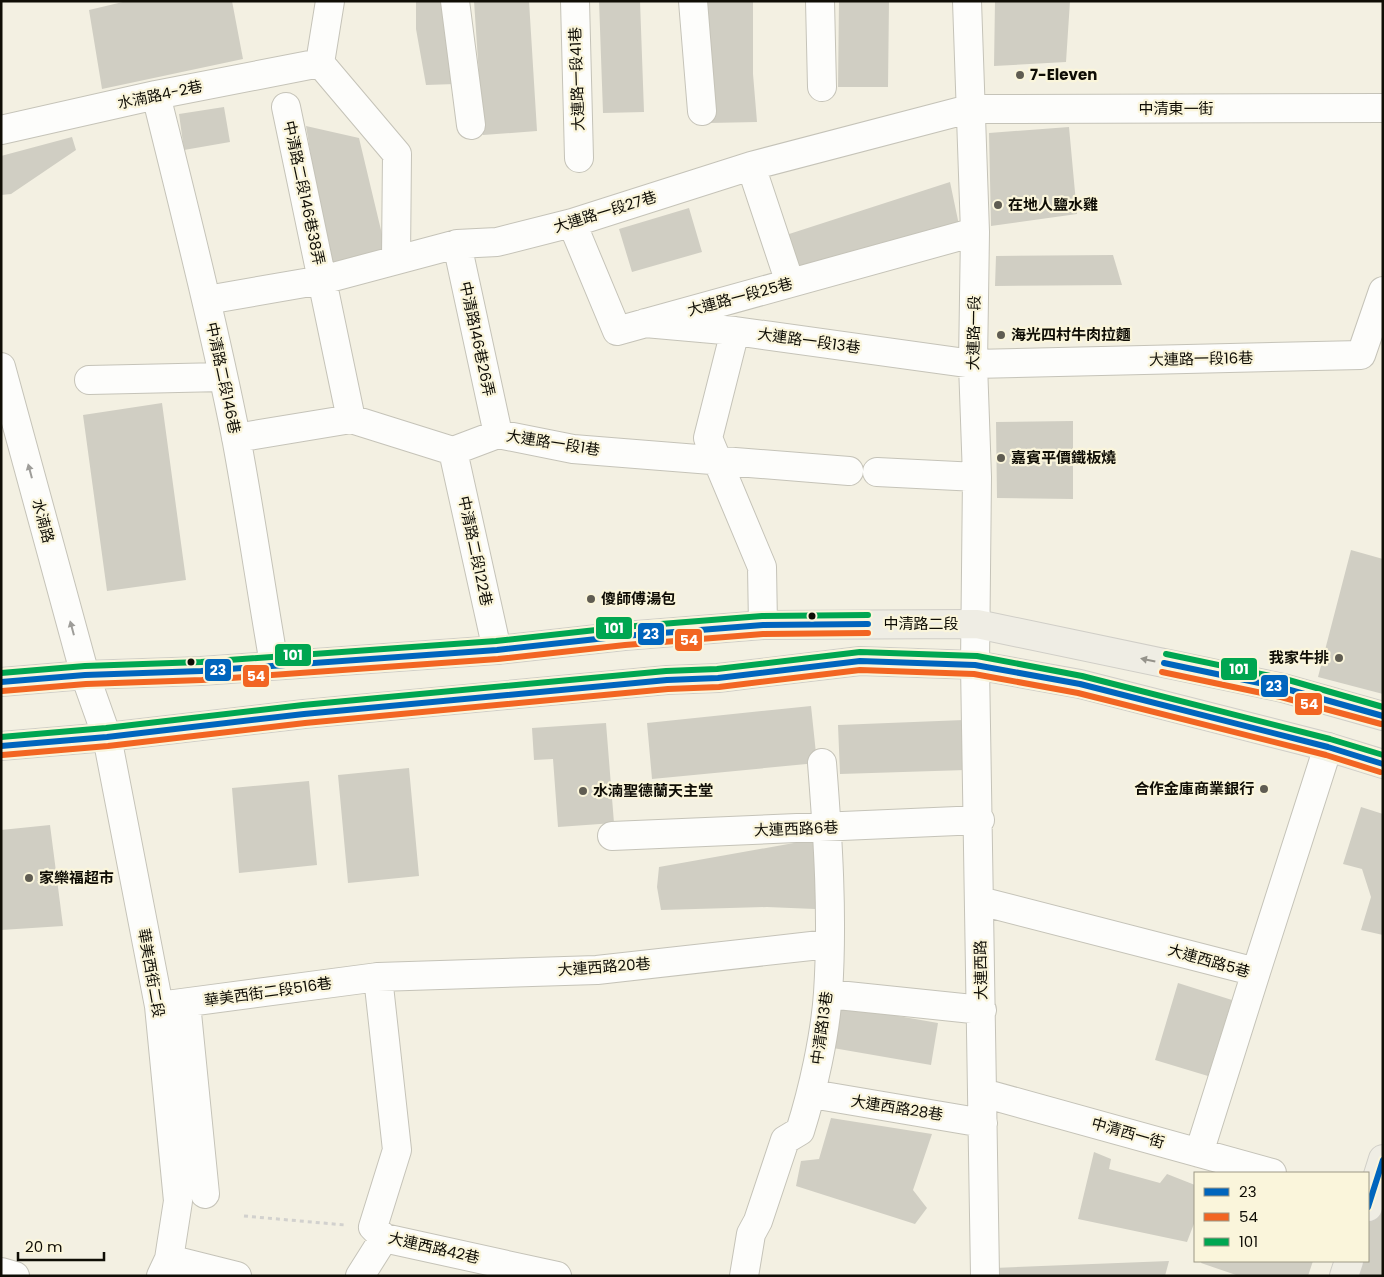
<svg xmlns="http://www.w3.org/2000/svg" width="1384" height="1277" viewBox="0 0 1384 1277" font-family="Poppins,'Noto Sans TC',sans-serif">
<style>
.building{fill:#d0cec3}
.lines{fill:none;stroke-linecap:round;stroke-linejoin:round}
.minor-casing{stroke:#c5c3b8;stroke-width:30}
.major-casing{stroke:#d0cec7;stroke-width:30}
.path{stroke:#d2d1ce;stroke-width:3;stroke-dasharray:4 4;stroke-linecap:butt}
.minor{stroke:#fdfdfb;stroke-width:28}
.major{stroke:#efede4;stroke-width:28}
.bus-1-casing{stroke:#faf5db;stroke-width:10}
.bus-2-casing{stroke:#faf5db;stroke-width:10}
.bus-3-casing{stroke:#faf5db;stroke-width:10}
.bus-1{stroke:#0065bd;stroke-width:6}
.bus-2{stroke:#f26522;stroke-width:6}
.bus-3{stroke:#00a651;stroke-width:6}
.oneway{fill:#9e9d99}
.oneway2{fill:#95938b}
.poi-dot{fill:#5f5c52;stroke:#faf5db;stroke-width:2}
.bus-dot{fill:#0f0d05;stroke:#faf5db;stroke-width:2}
.labels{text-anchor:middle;stroke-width:4.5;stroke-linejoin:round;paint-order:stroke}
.poi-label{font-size:15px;font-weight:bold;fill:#0f0d05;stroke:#faf5db;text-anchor:start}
.street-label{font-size:15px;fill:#0f0d05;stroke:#faf5db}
.line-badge{stroke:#faf5db;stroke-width:2}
.badge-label{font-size:14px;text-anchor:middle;font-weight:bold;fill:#fff}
</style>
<rect width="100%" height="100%" fill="#f3f0e2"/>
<path class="building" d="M127,1H232L243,59L102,89L89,10Z
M416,1H448L455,84L426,85L416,29Z
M474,1H529L537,131L483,135Z
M599,1H640L644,112L603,113Z
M708,1H753V74L757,122L709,123Z
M839,1H889L888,87H838Z
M995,1H1070L1066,62L994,66Z
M224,107L230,142L184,150L179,114Z
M306,126L359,138L386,251L329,266Z
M1069,127L1077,214L991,226L989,133Z
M72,137L76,150L11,194L1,195V156Z
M950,182L959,225L799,272L786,235Z
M689,208L702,252L632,272L619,229Z
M1113,255L1122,285L995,286L996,256Z
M162,403L186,580L107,591L83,415Z
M1073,421V499L997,498L996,422Z
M1351,550L1383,559V694L1318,677Z
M811,706L817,763L652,779L647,723Z
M964,720L966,770L840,774L838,725Z
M606,723L614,823L558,827L553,759L534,760L532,728Z
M409,768L419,876L348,883L338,775Z
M309,781L317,865L239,873L232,788Z
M1361,807L1383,814V935L1361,930L1371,897L1362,869L1343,864Z
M50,825L63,926L1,930V830Z
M816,839L815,909L767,907L661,910L657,887L659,867Z
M1178,983L1232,1000L1208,1076L1155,1060Z
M841,1006L938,1023L931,1065L833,1048Z
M831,1118L932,1134L913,1190L927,1208L915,1224L796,1186L801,1161L819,1159Z
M1094,1152L1111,1159L1109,1169L1160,1183L1167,1174L1195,1185V1221L1187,1242L1078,1219Z
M1383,1172V1276H1345L1350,1261H1368V1212Z
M1169,1261L1165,1276H994V1268Z
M1202,1261H1313L1308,1276H1239L1201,1263Z"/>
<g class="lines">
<g class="minor-casing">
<path id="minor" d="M330,1L320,63L397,154L396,258
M455,1L471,125
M575,1L579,158
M693,1L702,111
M820,1L822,87
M967,1L975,232L973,364L977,477L975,665L985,1276
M156,95C184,208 213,322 236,437C250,512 261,589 274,664
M286,107L351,419
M1,130L156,95L320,63
M751,166L790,283
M572,223L617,331L975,232
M457,244L498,434
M207,300L322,280L457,244L497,242L572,223L751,166L969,109L1383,108
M645,323L735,331L973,364L1361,355L1383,291
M735,331L708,438L762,567L763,625
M1,367L85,675L107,737L159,1006L178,1201L169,1259L161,1276
M89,380L223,377
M236,438L351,419L453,451L498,434L573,449L849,471
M453,451L497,650
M877,472L977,477
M612,836L980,820
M980,901L1256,972L1199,1153
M1256,972L1328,747
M378,977L397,1150L373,1227L384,1238L557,1276
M828,994L982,1010
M186,1003L205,1194
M159,1006L378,977L597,970L829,944
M983,1093L1272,1173
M812,1094L983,1123
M169,1259L237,1276
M1,1272L15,1276
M360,1276L384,1238
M744,1276L751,1234L758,1221L785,1140L800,1131C813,1090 825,1036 828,993C833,917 828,839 822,763"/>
</g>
<g class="major-casing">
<path id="major" d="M1,682L85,675L201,671L497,650L624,636L763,625L977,624L1283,688L1383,716
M1,746L107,737L304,714L667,680L718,678L860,661L975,665L1080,684L1328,747L1383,764
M1368,1207L1383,1159
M1344,1276L1349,1261"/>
</g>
<path class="path" d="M244,1216L345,1225"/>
<use href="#minor" class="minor"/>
<use href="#major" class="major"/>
<g class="bus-1-casing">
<path id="bus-1" d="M1164,663L1283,688L1383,716
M1,682L85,675L201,671L497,650L624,636L763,625L868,624
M1,746L107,737L304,714L667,680L718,678L860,661L975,665L1080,684L1328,747L1383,764
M1368,1207L1383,1160"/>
</g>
<g class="bus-2-casing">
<path id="bus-2" d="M1162,672L1281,697L1381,724
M2,691L86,684L202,680L498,659L625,645L763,634L868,633
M2,755L108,746L305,723L668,689L719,687L860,670L974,674L1078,693L1326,755L1380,772"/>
</g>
<g class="bus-3-casing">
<path id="bus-3" d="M1166,654L1285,679L1383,707
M1,673L85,666L201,662L496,641L623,627L762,616L868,615
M1,737L106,728L303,705L666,671L717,669L860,652L977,656L1082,676L1330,739L1383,755"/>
</g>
<use href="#bus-1" class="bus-1"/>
<use href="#bus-2" class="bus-2"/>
<use href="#bus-3" class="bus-3"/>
</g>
<defs><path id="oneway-solid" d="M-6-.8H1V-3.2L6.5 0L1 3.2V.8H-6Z" transform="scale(1.25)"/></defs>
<g class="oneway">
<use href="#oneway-solid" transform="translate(30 471) rotate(-105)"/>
<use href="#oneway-solid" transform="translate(72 628) rotate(-105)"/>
</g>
<use class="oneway2" href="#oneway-solid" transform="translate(1148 660) rotate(-168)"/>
<g class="poi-dot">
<circle cx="1020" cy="75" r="5"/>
<circle cx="998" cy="205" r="5"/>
<circle cx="1001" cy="335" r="5"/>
<circle cx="1001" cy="458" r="5"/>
<circle cx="591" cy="599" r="5"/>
<circle cx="1339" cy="658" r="5"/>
<circle cx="1264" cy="789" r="5"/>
<circle cx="583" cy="791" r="5"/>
<circle cx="29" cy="878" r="5"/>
</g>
<g class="bus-dot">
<circle cx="812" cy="616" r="4.5"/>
<circle cx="191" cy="662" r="4.5"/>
</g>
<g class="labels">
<g class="poi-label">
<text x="1030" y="80">7-Eleven</text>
<text x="1008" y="210">在地人鹽水雞</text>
<text x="1011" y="340">海光四村牛肉拉麵</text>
<text x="1011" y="463">嘉賓平價鐵板燒</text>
<text x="601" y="604">傻師傅湯包</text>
<text x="1329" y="663" text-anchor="end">我家牛排</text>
<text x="1254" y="794" text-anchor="end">合作金庫商業銀行</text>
<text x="593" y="796">水湳聖德蘭天主堂</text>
<text x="39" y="883">家樂福超市</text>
</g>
<g class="street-label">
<text transform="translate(577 79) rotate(-92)" y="5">大連路一段41巷</text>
<text transform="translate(160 95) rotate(-12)" y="5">水湳路4-2巷</text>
<text x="1176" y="114">中清東一街</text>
<text transform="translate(304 193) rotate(78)" y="5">中清路二段146巷38弄</text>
<text transform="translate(605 212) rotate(-17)" y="5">大連路一段27巷</text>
<text transform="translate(740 297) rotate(-15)" y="5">大連路一段25巷</text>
<text transform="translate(974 333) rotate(-89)" y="5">大連路一段</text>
<text transform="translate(477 339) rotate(78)" y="5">中清路146巷26弄</text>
<text transform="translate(809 341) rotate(8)" y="5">大連路一段13巷</text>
<text transform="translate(1201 359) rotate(-1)" y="5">大連路一段16巷</text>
<text transform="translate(223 378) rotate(78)" y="5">中清路二段146巷</text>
<text transform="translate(553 443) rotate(9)" y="5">大連路一段1巷</text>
<text transform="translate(43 521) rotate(75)" y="5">水湳路</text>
<text transform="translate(475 551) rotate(78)" y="5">中清路二段122巷</text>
<text x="921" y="629">中清路二段</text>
<text transform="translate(796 829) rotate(-2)" y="5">大連西路6巷</text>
<text transform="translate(1209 961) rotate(16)" y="5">大連西路5巷</text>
<text transform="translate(604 967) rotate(-4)" y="5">大連西路20巷</text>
<text transform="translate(981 970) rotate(-91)" y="5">大連西路</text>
<text transform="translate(151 973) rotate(80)" y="5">華美西街二段</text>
<text transform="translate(268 992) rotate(-8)" y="5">華美西街二段516巷</text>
<text transform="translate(822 1028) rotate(-82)" y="5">中清路13巷</text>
<text transform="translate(897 1108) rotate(9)" y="5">大連西路28巷</text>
<text transform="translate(1128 1133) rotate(16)" y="5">中清西一街</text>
<text transform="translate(434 1248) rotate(13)" y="5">大連西路42巷</text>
</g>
</g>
<g class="line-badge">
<rect x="595" y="616" width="38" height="24" rx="5" fill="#00a651"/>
<rect x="637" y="622" width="28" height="24" rx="5" fill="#0065bd"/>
<rect x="674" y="628" width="29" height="24" rx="5" fill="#f26522"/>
<rect x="274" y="643" width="38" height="24" rx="5" fill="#00a651"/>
<rect x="1220" y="657" width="38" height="24" rx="5" fill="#00a651"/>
<rect x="204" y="658" width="28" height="24" rx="5" fill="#0065bd"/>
<rect x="242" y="664" width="28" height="24" rx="5" fill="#f26522"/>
<rect x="1260" y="674" width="29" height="24" rx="5" fill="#0065bd"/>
<rect x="1294" y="692" width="29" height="24" rx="5" fill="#f26522"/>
</g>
<g class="badge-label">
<text x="614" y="633">101</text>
<text x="651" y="639">23</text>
<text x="689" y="645">54</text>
<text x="293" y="660">101</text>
<text x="1239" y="674">101</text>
<text x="218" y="675">23</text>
<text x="256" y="681">54</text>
<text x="1274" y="691">23</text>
<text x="1309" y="709">54</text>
</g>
<rect width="1384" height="1277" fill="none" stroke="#0f0d05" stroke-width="5"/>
<rect x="1194" y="1172" width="175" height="90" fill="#faf5db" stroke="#9c9885"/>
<rect x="1204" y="1188" width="25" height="8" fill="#0065bd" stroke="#9c9885"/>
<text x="1239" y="1197" font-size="15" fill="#0f0d05">23</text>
<rect x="1204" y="1213" width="25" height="8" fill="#f26522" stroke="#9c9885"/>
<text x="1239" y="1222" font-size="15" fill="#0f0d05">54</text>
<rect x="1204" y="1238" width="25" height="8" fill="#00a651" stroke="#9c9885"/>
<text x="1239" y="1247" font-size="15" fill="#0f0d05">101</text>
<path d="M18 1252v8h86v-8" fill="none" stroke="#0f0d05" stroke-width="2.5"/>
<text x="25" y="1252" font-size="15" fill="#0f0d05" stroke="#faf5db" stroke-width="4" paint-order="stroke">20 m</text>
</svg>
